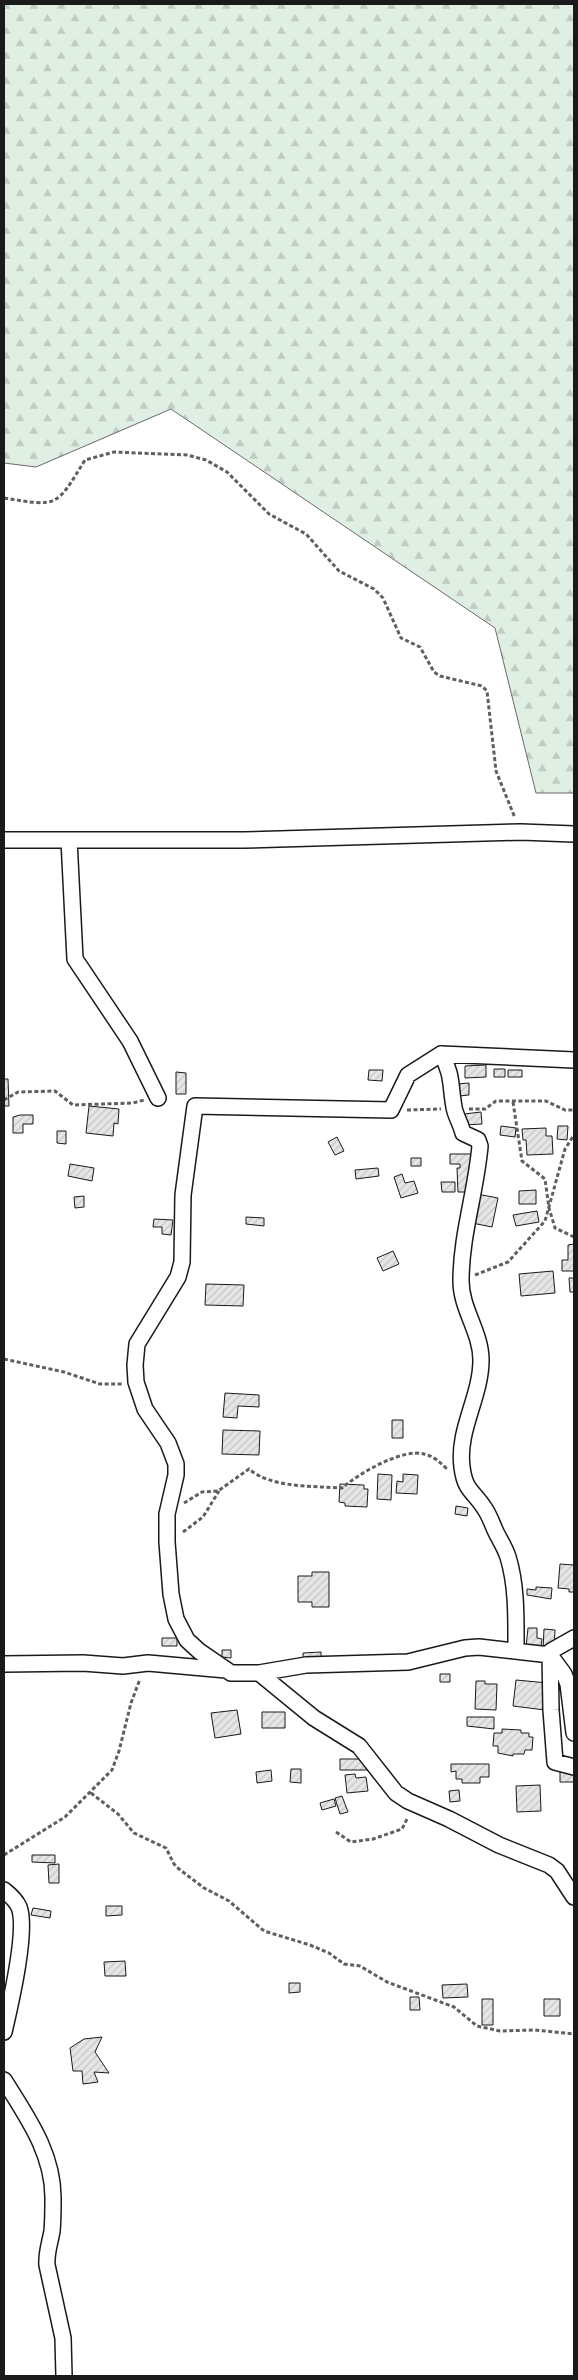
<svg xmlns="http://www.w3.org/2000/svg" width="578" height="2380" viewBox="0 0 578 2380" font-family="'Exo 2',sans-serif">
<style>
.forest{fill:url(#forest-firs);stroke:#6a6a6a}
.building{fill:url(#building-hatch);stroke:#1a1a1a}
.lines{fill:none;stroke-linecap:round;stroke-linejoin:round}
.minor-casing{stroke:#1a1a1a;stroke-width:18}
.path{stroke:#5f5f5f;stroke-width:3;stroke-dasharray:4 2.5;stroke-linecap:butt}
.minor{stroke:#fff;stroke-width:15}
</style>
<defs>
<pattern id="forest-firs" width="22" height="20" patternUnits="userSpaceOnUse" patternTransform="scale(1.25)"><rect width="22" height="20" fill="#e0efe3"/><path d="M5 1l3.5 6h-7zM16 11l3.5 6h-7z" fill="#c0ccc2"/></pattern>
<pattern id="building-hatch" width="6" height="6" patternUnits="userSpaceOnUse" patternTransform="scale(1.25)"><rect width="6" height="6" fill="#e6e6e6"/><path d="M-1 1l2-2M0 6l6-6M5 7l2-2" fill="none" stroke="#c5c5c5"/></pattern>
</defs>
<rect width="100%" height="100%" fill="#fff"/>
<path class="forest" d="M4,4H574V793H536L495,628L171,409L36,467L4,463Z"/>
<path class="building" d="M486,1065V1077L465,1078V1066Z
M494,1069H505V1077H494Z
M369,1070H383L382,1081L368,1080Z
M508,1070H522V1077H508Z
M176,1072L186,1073V1094H176Z
M4,1079H8L9,1106H4Z
M469,1083V1095L459,1096L458,1084Z
M89,1106L119,1109L118,1124L114,1123L113,1136L86,1133Z
M481,1112L482,1124L465,1125L464,1114Z
M20,1115H33V1124H23V1133H13V1117Z
M501,1126L516,1128L515,1137L500,1135Z
M558,1126H568L567,1140L557,1139Z
M546,1128V1136H552L553,1154L527,1155L526,1140H523L522,1129Z
M57,1131H66V1144L57,1143Z
M337,1137L344,1151L335,1155L328,1142Z
M450,1154H471L472,1192H458L457,1168H460V1164H450Z
M411,1158H421V1166H411Z
M70,1164L94,1168L92,1181L68,1176Z
M378,1168L379,1176L356,1179L355,1170Z
M402,1174L405,1183L414,1181L418,1193L401,1198L394,1177Z
M441,1182H455V1192H442Z
M536,1190V1204H519V1191Z
M477,1194L498,1198L492,1227L472,1223Z
M84,1196V1207L75,1208L74,1197Z
M537,1211L539,1222L516,1226L513,1215Z
M246,1217L264,1218V1226L246,1224Z
M154,1219L173,1220L171,1235L162,1234V1227H153Z
M574,1244V1271H562V1260H568V1245Z
M393,1251L399,1264L383,1271L377,1258Z
M553,1271L555,1293L521,1296L519,1274Z
M569,1278H574V1292H570Z
M206,1284L244,1285L243,1306L205,1305Z
M225,1393L259,1395V1407L238,1406L237,1418L223,1417Z
M392,1420H403V1438H392Z
M223,1430L260,1431L259,1455L222,1454Z
M378,1474L392,1475L391,1500L377,1499Z
M403,1474L418,1475L417,1494L396,1493L397,1481L403,1482Z
M340,1484L364,1485V1489H368L367,1507L345,1506V1503L339,1502Z
M456,1506L468,1508L467,1516L455,1514Z
M560,1564L574,1565V1592H569V1589L558,1588Z
M312,1572H329V1607H312V1602H298V1576H312Z
M536,1587L552,1588L551,1599L527,1595V1589L536,1590Z
M528,1628H537V1638L542,1639L541,1648L526,1647Z
M544,1629L555,1630L554,1650H543Z
M162,1638H177V1646H162Z
M222,1650H231V1658L222,1657Z
M321,1652V1663L303,1664V1653Z
M440,1674H450V1682H440Z
M516,1680L548,1683L545,1710L513,1706Z
M476,1681H485V1684H497L496,1710L475,1709Z
M237,1710L241,1734L215,1738L211,1713Z
M262,1712H285V1728H262Z
M467,1717H494V1729L467,1726Z
M502,1729L521,1730V1733H529V1737H533L532,1750H525L524,1754H513V1756L498,1753V1746H493L494,1733H502Z
M340,1759H373V1770H340Z
M451,1764H489V1777H480V1783H462V1779H456V1771L451,1772Z
M291,1769H301V1783L290,1782Z
M271,1770L272,1781L257,1783L256,1772Z
M560,1770H574V1782H560Z
M355,1774L356,1778L366,1777L368,1791L347,1793L345,1775Z
M540,1785L541,1811L517,1812L516,1786Z
M459,1790L460,1801L450,1802L449,1791Z
M342,1796L348,1812L340,1814L335,1798Z
M334,1799L336,1806L322,1810L320,1803Z
M32,1855H55V1863L32,1862Z
M59,1864V1883H49L48,1865Z
M106,1906H122V1915L106,1916Z
M33,1908L51,1911L50,1918L31,1915Z
M125,1961L126,1976H105L104,1962Z
M289,1983H300V1992L289,1993Z
M467,1984L468,1997L443,1998L442,1985Z
M410,1997H419L420,2010H410Z
M482,1999H493V2025H482Z
M544,1999H560V2016H544Z
M102,2037L95,2052L109,2073L94,2072L98,2082L83,2084L82,2071H73L70,2048L84,2039Z"/>
<g class="lines">
<g class="minor-casing">
<path id="minor" d="M4,840H244L521,832L574,834
M69,840L75,959L130,1041L158,1098
M441,1054C453,1074 450,1086 454,1107C455,1115 461,1124 463,1133L478,1140L480,1146C476,1192 461,1235 461,1281C461,1309 481,1332 481,1360C481,1397 457,1430 462,1467C465,1492 474,1491 485,1509C489,1515 492,1523 495,1530C499,1539 505,1547 508,1557C517,1586 516,1620 516,1651
M574,1060L441,1054L408,1075L391,1110L195,1106L183,1195L182,1262L178,1277L137,1344L135,1365L136,1382L145,1409L168,1443L176,1464V1475L167,1514V1542L171,1594L176,1619L187,1640L199,1651L231,1673H259L306,1665L408,1662L465,1648L479,1647L550,1655L551,1651L574,1638
M550,1655L551,1710L555,1762L574,1767
M550,1655L564,1674L568,1684L574,1733
M4,1664L83,1663L123,1666L148,1663L226,1670
M259,1673L314,1718L359,1746L396,1793L408,1801L449,1819L499,1845L549,1865L557,1871L574,1897
M4,1890C10,1895 16,1900 19,1907C28,1930 10,2006 4,2032
M4,2080C27,2117 54,2154 53,2200C53,2210 53,2221 52,2231C50,2243 46,2253 47,2265L63,2338L64,2376"/>
</g>
<path class="path" d="M4,498C59,507 56,507 85,460L114,452L187,455L206,460L227,472L269,514L306,534L339,571L374,589L383,598L401,638L420,647L434,672L440,676L482,686L487,691L496,771L515,818
M4,1100L18,1092L55,1091L73,1105L133,1103L144,1100
M513,1102L522,1161L545,1179L549,1208L555,1228L574,1237
M469,1109H485L496,1101H546L565,1110H574
M407,1110L441,1109
M475,1275L508,1262L545,1221L565,1149L574,1135
M4,1359L64,1372L100,1384H123
M184,1503L202,1492L218,1491L249,1469C271,1488 313,1486 342,1488C358,1474 402,1448 424,1454C433,1456 440,1462 447,1469
M183,1532L203,1517L219,1491
M91,1793L118,1814L134,1833L166,1848L174,1864L179,1869L204,1888L229,1901L264,1931L310,1945L329,1953L344,1964L360,1966L387,1982L454,2007L477,2026L500,2031L535,2030L574,2034
M336,1832L351,1842L373,1839L402,1829L408,1817
M4,1855L65,1817L112,1770L119,1751L131,1703L140,1679"/>
<use href="#minor" class="minor"/>
</g>
<rect width="578" height="2380" fill="none" stroke="#1a1a1a" stroke-width="10"/>
</svg>
